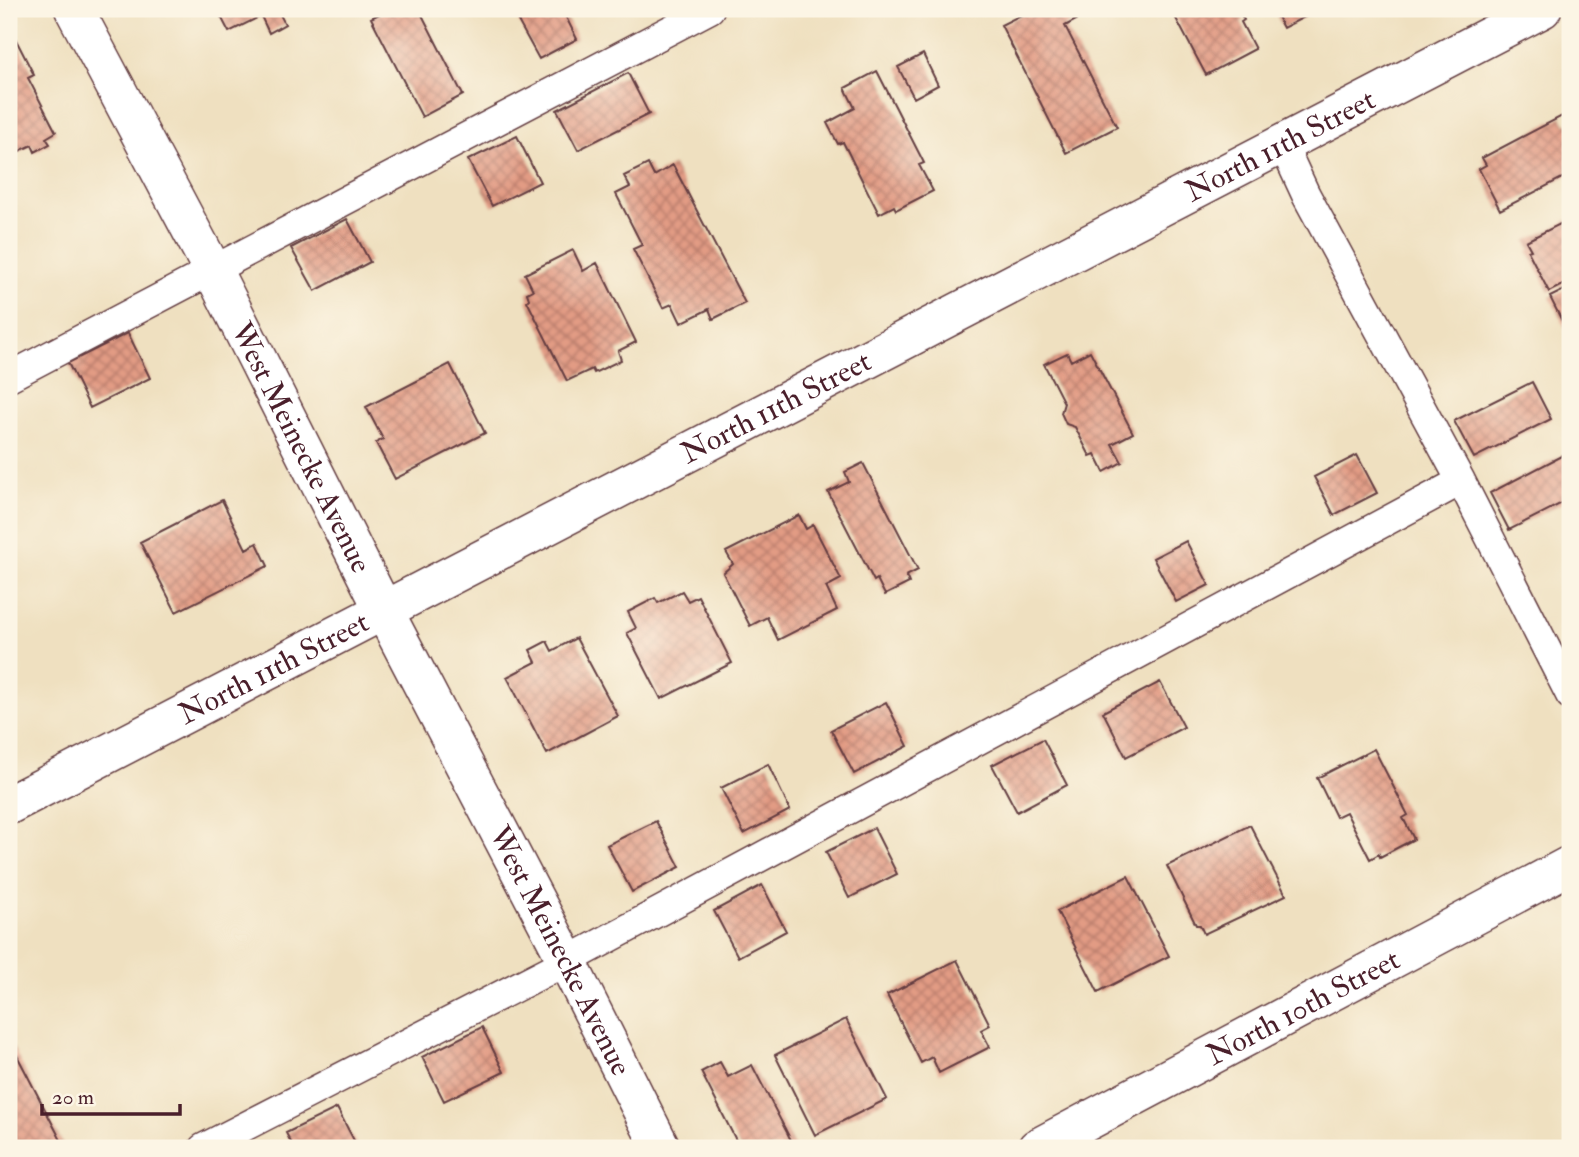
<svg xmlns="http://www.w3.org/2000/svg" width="1579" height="1157" viewBox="0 0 1579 1157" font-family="'IM FELL Double Pica',serif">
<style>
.building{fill:url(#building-cross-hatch)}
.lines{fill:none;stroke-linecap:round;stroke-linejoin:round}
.service-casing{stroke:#633c41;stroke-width:31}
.minor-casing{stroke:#633c41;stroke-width:41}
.service{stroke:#fff;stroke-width:28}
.minor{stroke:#fff;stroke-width:38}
.labels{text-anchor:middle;stroke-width:7;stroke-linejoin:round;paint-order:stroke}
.street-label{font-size:30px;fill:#4a1f2b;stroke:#fcf5e5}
</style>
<defs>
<pattern id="building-cross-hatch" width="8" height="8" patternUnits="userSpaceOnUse" patternTransform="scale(1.75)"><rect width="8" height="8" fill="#e29b84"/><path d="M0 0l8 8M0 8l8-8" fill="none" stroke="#b97e6c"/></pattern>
</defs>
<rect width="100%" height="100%" fill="#fcf5e5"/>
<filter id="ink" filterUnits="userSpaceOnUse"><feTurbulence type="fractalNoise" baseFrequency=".0143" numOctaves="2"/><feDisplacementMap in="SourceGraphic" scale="14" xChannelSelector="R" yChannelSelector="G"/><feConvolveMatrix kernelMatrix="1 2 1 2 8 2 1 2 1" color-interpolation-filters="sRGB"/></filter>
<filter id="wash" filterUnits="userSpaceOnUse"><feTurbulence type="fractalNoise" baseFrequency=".00686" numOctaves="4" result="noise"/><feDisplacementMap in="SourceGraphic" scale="28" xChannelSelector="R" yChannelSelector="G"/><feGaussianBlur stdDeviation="1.57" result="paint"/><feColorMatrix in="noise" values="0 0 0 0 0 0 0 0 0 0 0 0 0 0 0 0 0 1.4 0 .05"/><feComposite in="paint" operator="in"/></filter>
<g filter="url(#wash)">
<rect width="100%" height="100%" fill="#efe0c0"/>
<g id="blocks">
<path class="building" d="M217,9H277L285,24L269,33L261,16L229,32Z
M389,9H399L401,14L411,9H419L463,95L422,117L371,18Z
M541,9H562L577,39L539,59L518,21Z
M1033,9H1082L1085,15L1065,26L1117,127L1066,153L1001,25Z
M1171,9H1238L1244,20L1241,22L1255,49L1206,75Z
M1273,9H1320L1283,28Z
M12,32L34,75L28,78L56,132L46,138L50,144L35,152L32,145L9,156V33Z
M923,54L938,85L914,98L898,67Z
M877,71L924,163L919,165L933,191L896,210L894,206L879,214L843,142L838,144L827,123L855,108L845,88Z
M628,73L649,114L578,150L557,110Z
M1562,116L1566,124L1570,122V174L1500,210L1479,169L1486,165L1482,158Z
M517,136L540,182L492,206L468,160Z
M648,164L654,176L673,165L745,303L713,319L709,309L681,323L672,304L663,308L633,249L642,245L616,194L630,187L624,176Z
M347,219L370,262L315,291L291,248Z
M1570,219V281L1549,292L1528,251L1531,250L1526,241Z
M573,250L583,271L597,263L636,342L618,351L621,360L594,373L592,369L567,381L527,301L529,299L527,293L533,290L525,274Z
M1570,287V337L1550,297Z
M128,333L150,378L90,408L68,363Z
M1090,351L1133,433L1112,444L1122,462L1104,472L1095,454L1090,456L1075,427L1066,424L1061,413L1064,403L1044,364L1067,353L1071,361Z
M450,364L485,433L395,479L376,443L383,439L366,407Z
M1532,382L1551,419L1474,458L1454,421Z
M1569,452L1570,499L1509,530L1490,493Z
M1357,455L1377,493L1334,515L1314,477Z
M863,463L918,570L906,576L909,583L885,595L877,579L874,581L828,492L849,482L845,472Z
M222,500L246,549L257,543L268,566L176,612L140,542Z
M799,515L806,529L813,525L841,579L826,587L837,610L778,640L767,617L750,626L723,573L733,564L726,552Z
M1186,541L1209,585L1176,602L1153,558Z
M682,591L688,601L698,596L732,663L661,699L627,633L636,628L628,612L655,598L658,603Z
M576,638L618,716L547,754L507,677L536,662L530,650L547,641L552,651Z
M1160,682L1184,727L1126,757L1103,712Z
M886,702L908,746L854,774L831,730Z
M1043,739L1067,785L1017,812L992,765Z
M1374,749L1408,815L1403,818L1414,839L1380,857L1379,854L1370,859L1346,812L1336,817L1317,778Z
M768,764L790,810L744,834L721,788Z
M656,821L680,867L632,892L607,845Z
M1250,825L1286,895L1204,934L1200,925H1196L1167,866Z
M874,828L897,874L849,898L826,852Z
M1128,876L1169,956L1098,992L1057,911Z
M762,885L786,931L738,957L714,911Z
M957,960L990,1025L981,1030L990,1047L939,1073L932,1057L921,1063L887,995Z
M846,1019L887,1099L815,1135L775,1055Z
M482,1027L504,1072L444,1101L422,1057Z
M9,1040L65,1148H9Z
M720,1062L728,1077L752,1065L795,1148H740L701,1072Z
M337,1108L358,1148H294L286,1133Z"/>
</g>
</g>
<g filter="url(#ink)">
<use href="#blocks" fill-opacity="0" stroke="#633c41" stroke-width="2"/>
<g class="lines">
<g class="service-casing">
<path id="service" d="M1282,143L1306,195L1461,481
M9,377L710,9
M203,1148L567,961L1461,481L1570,695"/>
</g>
<g class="minor-casing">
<g id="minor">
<path id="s1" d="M74,9L213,271L384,611L567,961L661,1148"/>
<path id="s2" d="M9,805L1542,9"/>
<path id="s3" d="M1037,1148L1570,865"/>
</g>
</g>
<use href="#service" class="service"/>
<use href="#minor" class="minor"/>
</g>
</g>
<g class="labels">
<g class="street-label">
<text dy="10" stroke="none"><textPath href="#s2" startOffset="1432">North 11th Street</textPath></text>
<text dy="10" stroke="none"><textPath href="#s2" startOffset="864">North 11th Street</textPath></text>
<text dy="10" stroke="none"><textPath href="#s1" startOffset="494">West Meinecke Avenue</textPath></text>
<text dy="10" stroke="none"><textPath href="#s2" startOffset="298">North 11th Street</textPath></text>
<text dy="10" stroke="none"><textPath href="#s1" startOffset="1060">West Meinecke Avenue</textPath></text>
<text dy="10" stroke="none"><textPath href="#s3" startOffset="301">North 10th Street</textPath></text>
</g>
</g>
<rect width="1579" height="1157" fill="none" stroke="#fcf5e5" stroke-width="35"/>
<path d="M42 1104v10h138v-10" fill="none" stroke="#4a1f2b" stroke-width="3.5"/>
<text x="52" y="1104" font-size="21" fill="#4a1f2b" stroke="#fcf5e5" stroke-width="5" paint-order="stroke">20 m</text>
</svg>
